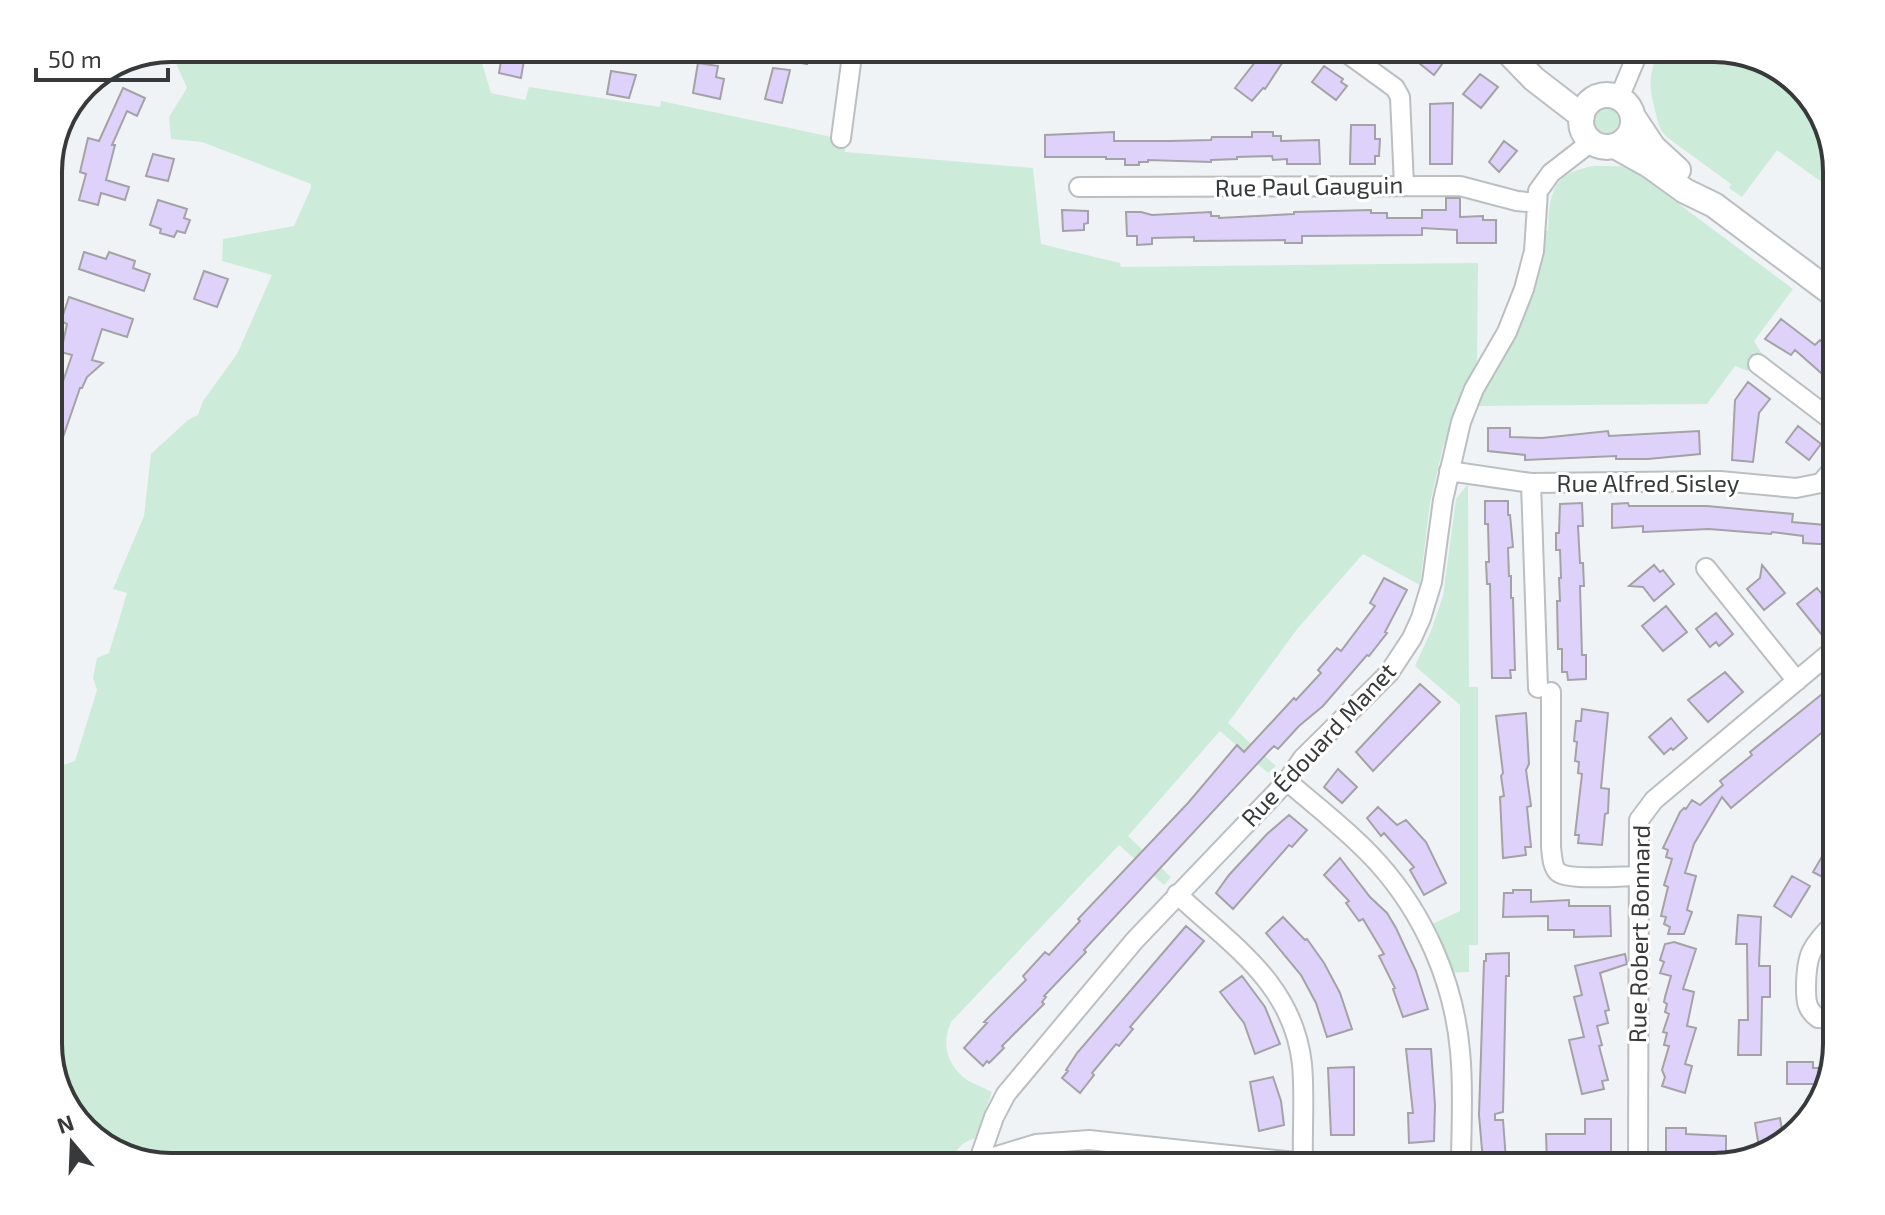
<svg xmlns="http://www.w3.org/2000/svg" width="1885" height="1215" viewBox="0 0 1885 1215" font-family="'Exo 2',sans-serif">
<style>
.green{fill:#cdebd9}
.building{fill:#dfd2fa;stroke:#a4a2a6;stroke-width:2}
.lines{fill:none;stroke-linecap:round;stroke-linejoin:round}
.minor-casing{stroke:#bbbfc1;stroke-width:22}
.secondary-casing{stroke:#bbbfc1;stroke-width:28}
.minor{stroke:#fff;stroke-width:18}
.secondary{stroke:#fff;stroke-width:24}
.labels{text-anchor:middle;stroke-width:6;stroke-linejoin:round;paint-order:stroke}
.street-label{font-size:24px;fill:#38393a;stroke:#fff}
.rim{fill:none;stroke:#38393a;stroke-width:4}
</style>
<rect width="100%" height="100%" fill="#f0f3f6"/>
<path class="green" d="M172,48H391L403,59L419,48H473L478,50L491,93L525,100L529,87L660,107L661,101L846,140L845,152L1033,168L1041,244L1120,263L1121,267L1478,263L1477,361L1443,447L1430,503L1420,585L1363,554L1298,628L1228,723L1276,766L1268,773L1220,731L1128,836L1171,877L1164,885L1119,845L951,1022C942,1043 946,1061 962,1076C969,1083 983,1087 992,1092L975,1138C961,1143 955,1149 952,1163L944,1167H171L103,1147L65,1106L48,1051V766L54,768L75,761L97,690L93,678L97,658L109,653L127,593L113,589L144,516L151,454L188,420L198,415L203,401L237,354L272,275L222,261L223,239L294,226L311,188V184L202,142L171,139L169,117L187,88L171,52Z
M1661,48H1714L1782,68L1820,109L1837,164V193L1777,150L1742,197L1729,188L1731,184L1668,138C1658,129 1658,121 1655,110C1648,86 1649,70 1661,48Z
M1595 121a12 12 0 1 1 24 0a12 12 0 1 1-24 0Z
M1621,166L1636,172L1793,289L1754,341L1762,354L1748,371L1735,366L1707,404L1478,406L1485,387L1527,306L1544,231H1548C1549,197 1551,175 1588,167C1598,165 1610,167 1621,166Z
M1468,484L1469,687H1478V945H1469V972L1451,973L1430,925L1460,911V705L1415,666L1431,631L1443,596L1456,499Z"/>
<path class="building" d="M503,48H526L521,78L499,73Z
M786,48H810L807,64L785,60Z
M1266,48H1292L1265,89L1263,88L1252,101L1235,88Z
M1400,48H1437L1448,56L1434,75Z
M698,63L718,66L716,77L724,79L720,99L693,93Z
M1324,66L1343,79L1341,82L1347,86L1336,100L1312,82Z
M773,68L790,70L782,103L765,99Z
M611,71L636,75L629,98L607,94Z
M1480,74L1498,87L1481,108L1463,94Z
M123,88L145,98L137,116L127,111L112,145H115L106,180L129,187L125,200L101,193L98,205L79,200L86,174L80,172L88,138L99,141Z
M1453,103L1452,164H1430V104Z
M1351,125H1375V139H1380L1379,156H1375V164H1350Z
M1114,132V141H1170L1211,140L1212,137H1252V132H1273V136H1281V141L1319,140L1320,164H1287V159L1273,160L1272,156L1237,157V159L1211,160V162L1148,160V162H1139V165H1125V159H1106V157H1045V135Z
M1504,141L1517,151L1499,172L1489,162Z
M153,154L174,159L168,181L146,176Z
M1446,198H1460V217L1483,216V220H1496V243H1457V230L1422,228V235L1302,236V243H1285V240L1194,241V237L1152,238V244L1137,245V236H1127L1126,212H1141L1152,215L1211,212V216H1219V218L1294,214V212L1371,210V213H1387V218H1422V210H1446Z
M158,200L187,209L184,218L190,220L185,233L177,231L174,237L160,233L161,229L150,225Z
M1062,210L1088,211V223L1084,224V230L1063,231Z
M84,252L106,259L109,252L135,261L133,268L150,274L144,291L79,269Z
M204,271L228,279L217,307L194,299Z
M69,297L133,319L127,337L102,329L92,360L103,363L87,377L82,388H80L61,443L48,439V393L58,396L72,355L61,352L67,324L61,321Z
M1781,319L1815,345L1820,340L1834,351L1837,346V387L1795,350L1791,355L1765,339Z
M1748,382L1770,399L1759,413L1753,462L1732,460L1735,400Z
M1798,426L1821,444L1809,460L1786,442Z
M1488,428H1510V437L1542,438L1608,431L1609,436L1699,431L1700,454L1648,459H1616V456L1525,460V455L1488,451Z
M1485,501H1508V515H1510L1513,547L1508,548L1509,576H1511V598H1513L1515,670H1510L1511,678H1492L1490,584H1487L1486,562H1489L1488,524H1485Z
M1582,503L1583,526H1578L1580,563H1583L1584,586H1580L1582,655H1586V679L1568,680L1567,672H1562V649H1558L1557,601H1560L1559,578H1561L1560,550H1556V533H1559L1560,504Z
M1628,503L1629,506H1707L1793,514L1792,522L1837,526L1836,545L1803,543V536L1772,532L1771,534L1709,529L1643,532V526L1612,528V504Z
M1654,565L1660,572L1663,570L1674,584L1654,601L1643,587L1629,586Z
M1762,565L1785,593L1764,610L1747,589L1760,578Z
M1384,578L1407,590L1385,632L1387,633L1369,656L1367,655L1323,706L1299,726L1278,749L1274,746L1269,751L1084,950L1086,952L1044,996L1046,997L1042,1002L1044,1004L1002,1046L1004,1048L989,1063L987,1061L983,1066L964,1048L987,1023L984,1022L1026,980L1023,976L1045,952L1049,955L1080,921L1078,919L1188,803L1237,745L1244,752L1294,698L1296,700L1321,673L1318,670L1337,648L1341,651L1375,606L1370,603Z
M1817,588L1832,607L1823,615L1837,635L1826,640L1797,604Z
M1666,606L1687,632L1663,651L1642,626Z
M1716,613L1733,634L1719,646L1716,642L1710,647L1696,629Z
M1725,672L1743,692L1708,722L1688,700Z
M1837,682V720L1731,808L1722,797L1694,844L1685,873L1696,876L1687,910L1692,912L1684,934H1668L1670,927L1664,924L1666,917L1661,916L1668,887L1664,885L1672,859L1666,857L1668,850L1663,848L1680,812L1684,808L1686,809L1692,800L1700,805L1723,785L1720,781L1752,755L1750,752Z
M1420,684L1440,702L1373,771L1356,752Z
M1582,709L1608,713L1601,788L1609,789L1608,813L1605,814L1602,845L1578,843L1579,835H1575L1582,774L1578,773L1579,762L1575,761L1577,742L1574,741L1576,721H1581Z
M1526,713L1529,764L1526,770L1531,806L1527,807L1531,847H1525L1526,855L1503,858L1500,797L1504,796L1501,776L1503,773L1496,716Z
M1671,718L1687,738L1673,750L1671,748L1664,754L1649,737Z
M1338,769L1357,787L1342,803L1324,787Z
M1378,807L1397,825L1406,820L1426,842L1446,883L1424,895L1410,870L1414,867L1384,833L1381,836L1367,818Z
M1289,815L1307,830L1292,847L1289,845L1233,909L1216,893L1229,875L1267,834Z
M1827,848L1837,854V873L1832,882L1813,872Z
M1340,858L1370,897L1387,913L1396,928L1416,971L1428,1009L1403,1017L1393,989L1395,988L1379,956L1384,954L1363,919L1359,921L1346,903L1349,901L1324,875Z
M1792,876L1810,886L1791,917L1774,906Z
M1513,890H1531V902L1569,900V906H1610L1611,936L1574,937V930H1548V916L1503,917L1504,893H1513Z
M1738,915L1761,917L1759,966H1770V997H1762L1761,1055H1738L1739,1020H1748L1747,944H1736Z
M1283,917L1305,940L1307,939L1324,963L1340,993L1352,1029L1327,1037L1316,1003L1301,975L1266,933Z
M1186,926L1204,941L1130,1027L1133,1029L1119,1046L1116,1044L1092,1073L1094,1075L1080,1093L1062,1078L1068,1071L1066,1070L1077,1053Z
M1674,942L1696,949L1683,989L1694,992L1687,1026L1696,1028L1685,1064L1692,1066L1685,1093L1662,1086L1665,1077L1662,1070L1669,1046L1664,1045L1667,1033L1663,1032L1669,1014L1665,1012L1667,1004L1664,1002L1665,997L1671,976L1660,973L1664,962L1660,960L1665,944Z
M1509,953V976H1506L1503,1112L1495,1114V1120H1503L1506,1160L1483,1161L1479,1115L1484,961H1486V954Z
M1625,954L1627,964L1600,973L1609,1010L1605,1011L1608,1023L1597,1026L1602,1045L1599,1046L1608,1080L1602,1081L1604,1089L1582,1094L1569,1040L1584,1037L1574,997L1582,995L1575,966Z
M1242,976L1265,1007L1280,1044L1255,1054L1244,1023L1220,992Z
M1406,1049H1431L1435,1105L1434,1141L1409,1143L1408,1113H1413Z
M1787,1062H1813V1068H1830L1825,1084H1787Z
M1354,1067V1135H1331L1328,1068Z
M1273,1077L1281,1101L1284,1125L1259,1131L1250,1082Z
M1780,1118L1782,1130H1798L1783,1143L1759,1147L1755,1123Z
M1585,1119H1611V1153L1579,1152V1159H1567V1165H1547L1546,1134H1585Z
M1666,1128H1686V1134L1726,1136V1163L1709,1162V1159L1698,1157L1666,1155Z"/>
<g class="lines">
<g class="minor-casing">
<path id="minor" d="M1340,48L1395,88L1400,97L1404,185
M1619,98L1640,48
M841,138L853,48
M1079,187L1460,186L1517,201L1537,203
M48,267L54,151
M1758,364L1837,424
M1449,471L1531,483L1720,481L1796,488L1821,483L1837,464
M1531,483L1538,688
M1706,568L1797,681
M1551,692V847C1552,854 1552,867 1558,872C1569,881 1622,876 1638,876
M1287,781C1318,808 1351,833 1378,863C1424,914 1454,982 1460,1051C1464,1089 1461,1128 1461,1167
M1177,894C1231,945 1293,983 1302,1064C1305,1096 1302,1130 1303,1163
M1837,920C1812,947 1806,951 1806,989C1806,1002 1807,1010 1818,1018L1837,1019
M979,1160L994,1117L1006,1094L1135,940L1287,781L1303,758L1389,673L1412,638L1421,618L1432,582L1443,500L1461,422L1474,389L1507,332L1524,289L1534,251L1538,191L1551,173L1591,142
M961,1167L1036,1144L1089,1140L1341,1167
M1638,1167L1639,820L1654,800L1837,647"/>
</g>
<g class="secondary-casing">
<path id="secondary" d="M1504,48L1534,79L1582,116
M1581 121a26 26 0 1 1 52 0a26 26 0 1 1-52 0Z
M1633,117L1653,147L1678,170
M1615,146L1649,165L1685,191L1714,205L1837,297"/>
</g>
<use href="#minor" class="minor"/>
<use href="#secondary" class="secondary"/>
</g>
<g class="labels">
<g class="street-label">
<text transform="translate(1309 187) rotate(-1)" y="8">Rue Paul Gauguin</text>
<text x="1648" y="492">Rue Alfred Sisley</text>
<text transform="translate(1319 745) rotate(-47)" y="8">Rue Édouard Manet</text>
<text transform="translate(1640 934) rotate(-89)" y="8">Rue Robert Bonnard</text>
</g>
</g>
<path d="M0 0H1885V1215H0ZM171 62H1714A109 109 0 0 1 1823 171V1044A109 109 0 0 1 1714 1153H171A109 109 0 0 1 62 1044V171A109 109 0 0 1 171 62Z" fill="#fff" fill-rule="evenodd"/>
<path class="rim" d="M171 62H1714A109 109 0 0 1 1823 171V1044A109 109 0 0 1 1714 1153H171A109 109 0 0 1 62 1044V171A109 109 0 0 1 171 62Z"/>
<g transform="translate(72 1143) rotate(341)" stroke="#ffffff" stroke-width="6" paint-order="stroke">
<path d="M0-6L14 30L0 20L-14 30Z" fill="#38393a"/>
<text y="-12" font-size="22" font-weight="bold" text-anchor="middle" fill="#38393a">N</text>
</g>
<path d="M36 68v12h132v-12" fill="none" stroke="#38393a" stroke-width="4"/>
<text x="48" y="68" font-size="24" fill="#38393a" stroke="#ffffff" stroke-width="6" paint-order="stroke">50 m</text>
</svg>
